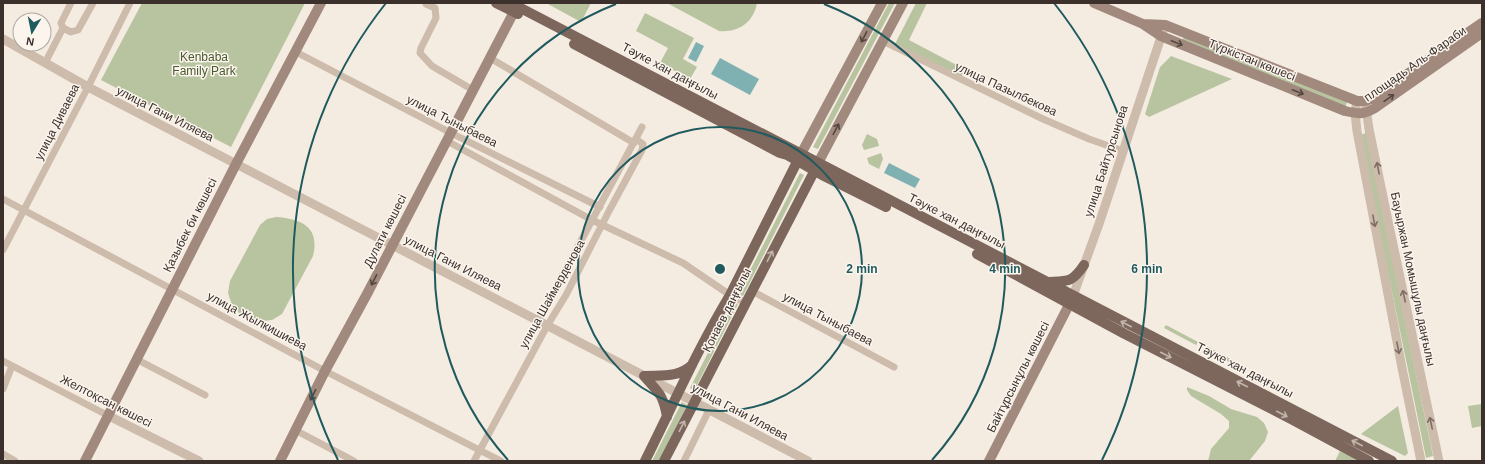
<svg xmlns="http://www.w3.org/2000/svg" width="1485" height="464" viewBox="0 0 1485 464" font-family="Helvetica,sans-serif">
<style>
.green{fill:#b8c4a0}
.water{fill:#7fb0b2}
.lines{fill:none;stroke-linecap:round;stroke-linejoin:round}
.minor{stroke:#cdbbac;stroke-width:7}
.tertiary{stroke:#cdbbac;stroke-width:9}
.secondary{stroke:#a18a7d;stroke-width:10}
.primary{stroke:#7d675c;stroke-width:10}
.oneway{stroke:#544640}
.oneway2{stroke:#7d6f65}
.oneway3{stroke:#c2b5ac}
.ring{fill:none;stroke:#1f5a5e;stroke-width:2}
.labels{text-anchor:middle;stroke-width:3;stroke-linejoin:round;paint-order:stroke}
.park-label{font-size:12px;fill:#4a5a2e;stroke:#fbf5ee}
.street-label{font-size:12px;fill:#3b302b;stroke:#fbf5ee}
.centre{fill:#1f5a5e;stroke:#fbf5ee;stroke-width:2}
.ring-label{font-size:12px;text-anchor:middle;font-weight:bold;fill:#1f5a5e;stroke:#fbf5ee;stroke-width:3;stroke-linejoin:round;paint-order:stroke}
</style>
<rect width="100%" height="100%" fill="#f4ebe1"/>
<path class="green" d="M142,3H305L231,147L101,80Z
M546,3H591L581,22Z
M667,3H757C754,22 738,33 719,31Z
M889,3H895L818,149L813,147Z
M916,3H927L909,40L966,70L961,77L895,44Z
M645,13L694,38L683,59L697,67L690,79L660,63L668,48L636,31Z
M1185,34L1348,99L1345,108L1181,44Z
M1171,56L1232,79L1149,117L1145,114L1160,67Z
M1366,133L1433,456L1426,458L1360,135Z
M867,134L877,139L879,146L864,150L862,145Z
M881,153L883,159L879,169L869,164L867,158Z
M800,173L804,175L743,296L738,294Z
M276,217C302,219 320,227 313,256L282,314L272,320L262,321L241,315L232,305L228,293L230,281L260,225L267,219Z
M734,302L738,304L694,391L690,388Z
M1166,325L1198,342L1196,345L1164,328Z
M1207,346L1234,361L1233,364L1205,350Z
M1187,387L1209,396L1231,409L1257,417L1264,423L1268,432L1265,441L1249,461H1208L1211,449L1229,428V421L1221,414L1191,396L1187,390Z
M682,402L687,405L659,461H652Z
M1482,404V426L1472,428L1468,406Z
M1398,406L1408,453L1405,456L1361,434Z
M1340,451L1359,461H1335Z"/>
<path class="water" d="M696,42L704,46L696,62L688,58Z
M720,58L759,79L750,95L711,74Z
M889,163L920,179L915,188L884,173Z"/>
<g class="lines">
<path class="minor" d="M426,4L435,8L436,18L421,48L420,53L432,66L473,90
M63,28L71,32L78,30L93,3
M883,41L1043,119L1089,139L1123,151
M296,52L451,133L600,207
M490,58L634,143
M45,63L63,28L61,23L71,3
M447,141L592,220L683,263L730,295L746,303
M3,199L325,371L501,461
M3,250L88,87L130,3
M752,291L894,367
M538,321L642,127
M136,359L205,395
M3,361L107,415
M3,389L12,366
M295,430L354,461
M3,454L15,461
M474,461L547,326L566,295L609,211L642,150L643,144L636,139
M684,461L709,410"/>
<path class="tertiary" d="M3,39L88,87L808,461
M1357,101L1355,113L1357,131L1402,368L1421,461
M1365,101L1369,129L1388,221L1439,461
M1073,296L1099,224L1165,25
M107,415L199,461"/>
<path class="secondary" d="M1094,3L1143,24L1161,36L1345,111C1358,114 1363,115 1375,108L1482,33
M1143,24L1165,25L1357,101H1365L1371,99L1482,23
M801,154L882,3
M818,163L903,3
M85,461L236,164L321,3
M280,461L325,371L367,294L517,6
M989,461L1073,297"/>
<path class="primary" d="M496,3L518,14
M511,3L1392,461
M574,44L780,153L787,155L822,175L886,207
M977,254L1123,333L1293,420L1369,461
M1047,282C1068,281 1072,283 1084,265
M667,417C663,394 659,393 644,376C662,375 678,378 692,365
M645,461C673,405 698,348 730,295L800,156
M664,461L817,166"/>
</g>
<defs><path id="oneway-shaft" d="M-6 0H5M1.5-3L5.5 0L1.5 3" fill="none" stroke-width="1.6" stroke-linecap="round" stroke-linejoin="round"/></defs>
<g class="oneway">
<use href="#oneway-shaft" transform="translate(864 37) rotate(118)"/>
<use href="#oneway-shaft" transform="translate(1177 43) rotate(22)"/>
<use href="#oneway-shaft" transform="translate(1298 92) rotate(22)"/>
<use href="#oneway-shaft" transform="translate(1389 98) rotate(-35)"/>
<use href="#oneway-shaft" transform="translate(836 129) rotate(-62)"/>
<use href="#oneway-shaft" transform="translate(374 280) rotate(117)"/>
<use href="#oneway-shaft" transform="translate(313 395) rotate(117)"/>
</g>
<g class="oneway2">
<use href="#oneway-shaft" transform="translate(1378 168) rotate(-101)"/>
<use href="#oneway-shaft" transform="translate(1374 221) rotate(79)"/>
<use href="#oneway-shaft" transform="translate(1404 296) rotate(-102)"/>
<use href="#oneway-shaft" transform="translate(1398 348) rotate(79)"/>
<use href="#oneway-shaft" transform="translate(1431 423) rotate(-102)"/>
</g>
<g class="oneway3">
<use href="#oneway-shaft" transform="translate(770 256) rotate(-63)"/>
<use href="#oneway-shaft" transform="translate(1126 324) rotate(-153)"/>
<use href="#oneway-shaft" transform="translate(1166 355) rotate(27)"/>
<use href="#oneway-shaft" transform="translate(1242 384) rotate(-153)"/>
<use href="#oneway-shaft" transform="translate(1282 414) rotate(27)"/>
<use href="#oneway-shaft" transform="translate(682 426) rotate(-63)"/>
<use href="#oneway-shaft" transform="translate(1357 443) rotate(-153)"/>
</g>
<g class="ring">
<circle cx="720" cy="269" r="142"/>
<path d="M508 460A285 285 0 0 1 616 4M824 4A285 285 0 0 1 932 460"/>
<path d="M338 460A427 427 0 0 1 386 3M1054 3A427 427 0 0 1 1102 460"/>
</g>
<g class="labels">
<g class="park-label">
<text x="204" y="61">Kenbaba<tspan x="204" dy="14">Family Park</tspan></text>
</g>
<g class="street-label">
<text transform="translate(1252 60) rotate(22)" y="4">Түркістан көшесі</text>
<text transform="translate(1415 64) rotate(-35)" y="4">площадь Аль-Фараби</text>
<text transform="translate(670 71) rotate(28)" y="4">Тәуке хан даңғылы</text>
<text transform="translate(1006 89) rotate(25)" y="4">улица Пазылбекова</text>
<text transform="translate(165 114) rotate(27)" y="4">улица Гани Иляева</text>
<text transform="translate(452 121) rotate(27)" y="4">улица Тыныбаева</text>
<text transform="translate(57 122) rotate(-63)" y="4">улица Диваева</text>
<text transform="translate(1106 161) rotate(-72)" y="4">улица Байтурсынова</text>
<text transform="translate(957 221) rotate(27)" y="4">Тәуке хан даңғылы</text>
<text transform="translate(190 225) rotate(-63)" y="4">Қазыбек би көшесі</text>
<text transform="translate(385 231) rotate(-63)" y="4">Дулати көшесі</text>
<text transform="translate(453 263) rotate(27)" y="4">улица Гани Иляева</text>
<text transform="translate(1413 279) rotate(78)" y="4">Бауыржан Момышұлы даңғылы</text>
<text transform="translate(552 294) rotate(-61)" y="4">улица Шаймерденова</text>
<text transform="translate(727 310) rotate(-63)" y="4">Қонаев даңғылы</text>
<text transform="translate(828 319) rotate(28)" y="4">улица Тыныбаева</text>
<text transform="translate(257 321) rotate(28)" y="4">улица Жылкишиева</text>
<text transform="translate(1245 370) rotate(27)" y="4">Тәуке хан даңғылы</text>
<text transform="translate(1018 377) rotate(-63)" y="4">Байтұрсынұлы көшесі</text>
<text transform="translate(106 401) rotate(27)" y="4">Желтоқсан көшесі</text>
<text transform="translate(740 412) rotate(28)" y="4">улица Гани Иляева</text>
</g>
</g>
<circle cx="720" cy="269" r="6" class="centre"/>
<g class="ring-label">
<text x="862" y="273">2 min</text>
<text x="1005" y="273">4 min</text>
<text x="1147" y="273">6 min</text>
</g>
<rect width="1485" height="464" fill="none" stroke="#3b302b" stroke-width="8"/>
<g transform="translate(32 32) rotate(190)"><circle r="19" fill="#fbf5ee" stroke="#aea6a0"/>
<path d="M0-3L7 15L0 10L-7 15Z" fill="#1f5a5e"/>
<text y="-6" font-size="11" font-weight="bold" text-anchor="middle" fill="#3b302b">N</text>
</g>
</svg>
